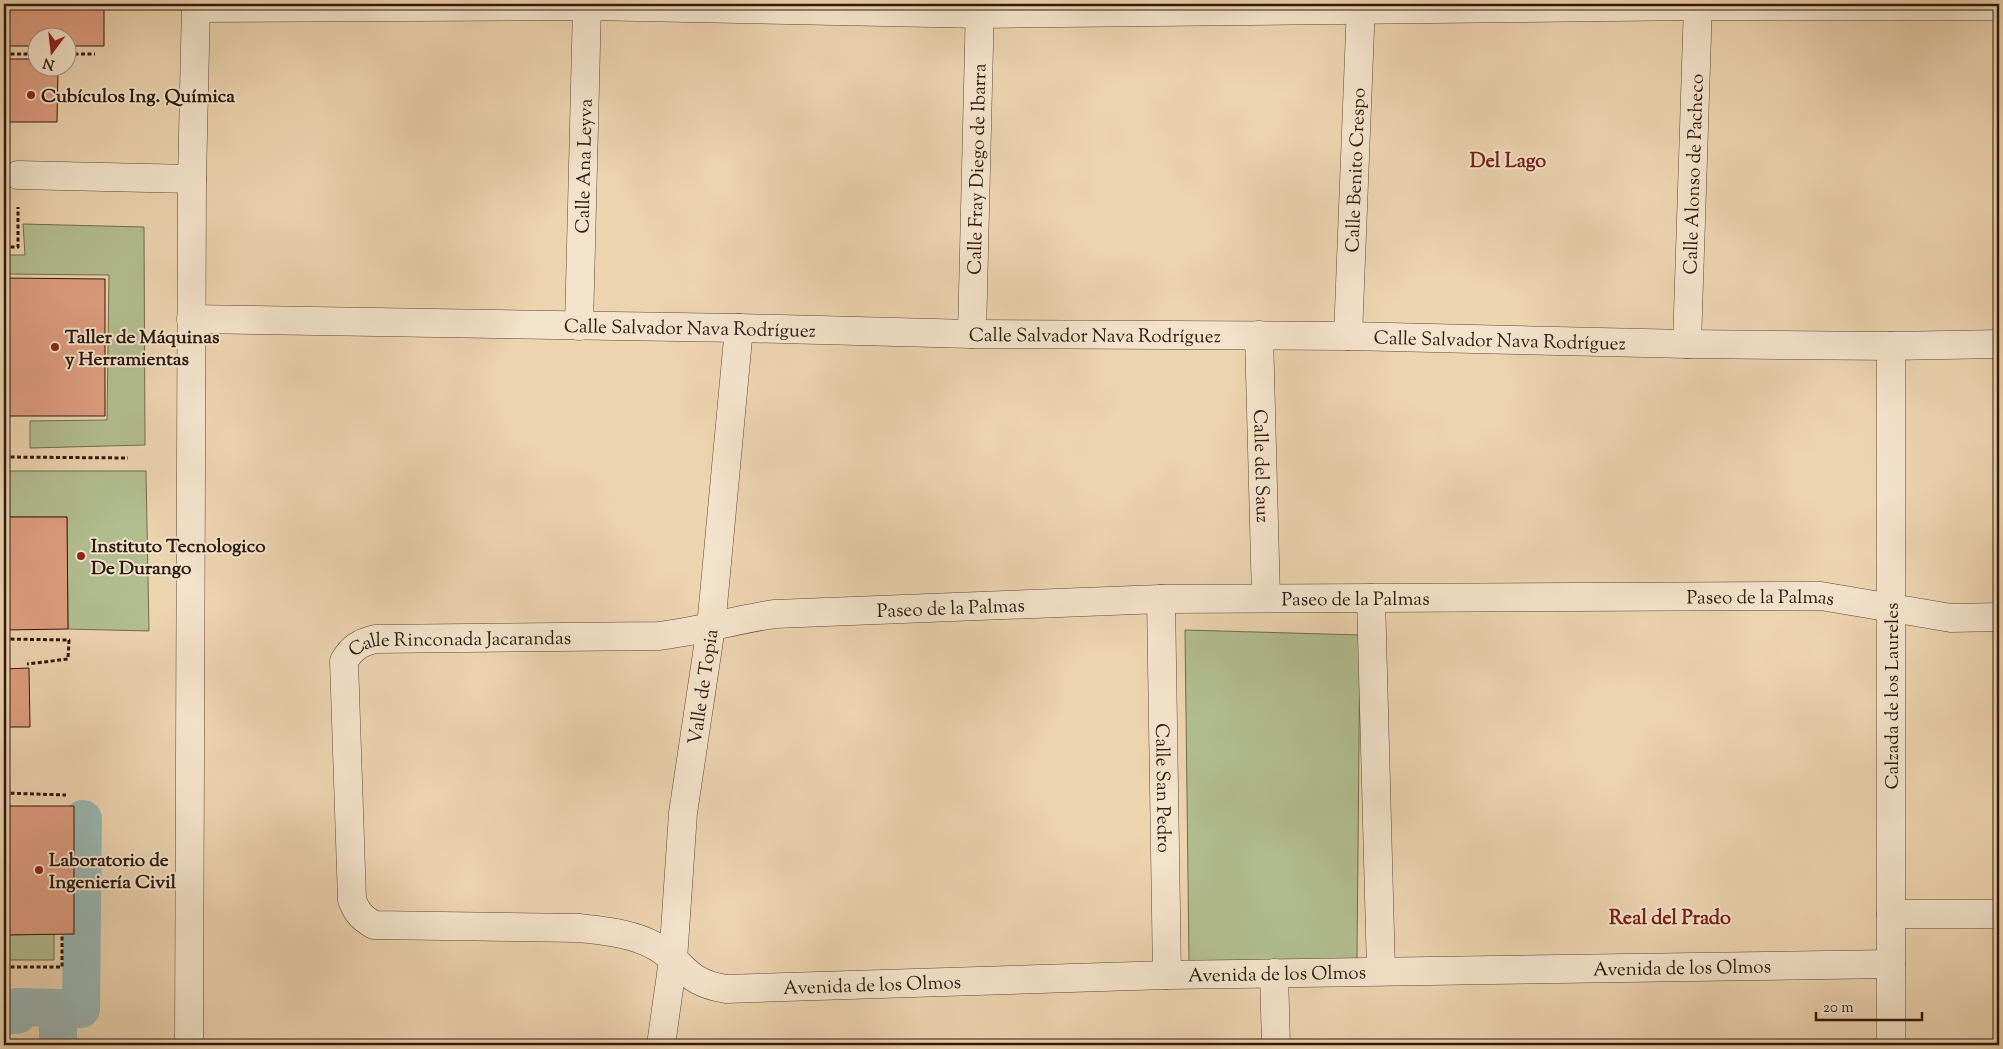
<svg xmlns="http://www.w3.org/2000/svg" width="2003" height="1049" viewBox="0 0 2003 1049" font-family="'Sorts Mill Goudy',serif">
<style>
.green{fill:#b2be90;stroke:#716c4e}
.lines{fill:none;stroke-linecap:round;stroke-linejoin:round}
.canal{stroke:#9bb7b4;stroke-width:38}
.building{fill:#de9d80;stroke:#30190d}
.minor-casing{stroke:#5f4836;stroke-width:29}
.path{stroke:#30190d;stroke-width:3;stroke-dasharray:4 2.5;stroke-linecap:butt}
.minor{stroke:#f3e3cb;stroke-width:28}
.poi-dot{fill:#8f2418;stroke:#f3e3cb;stroke-width:2}
.labels{text-anchor:middle;stroke-width:4;stroke-linejoin:round;paint-order:stroke}
.poi-label{font-size:19px;font-weight:bold;fill:#30190d;stroke:#f3e3cb;text-anchor:start}
.street-label{font-size:19px;fill:#30190d;stroke:#f3e3cb}
.neighbourhood-label{font-size:20px;font-weight:bold;fill:#7a1f14;stroke:#f3e3cb}
</style>
<rect width="100%" height="100%" fill="#ecd4af"/>
<filter id="stains"><feTurbulence type="fractalNoise" baseFrequency=".004" numOctaves="4"/><feColorMatrix values="0 0 0 0 .2 0 0 0 0 .09 0 0 0 0 .02 0 0 0 .5 -.17"/></filter>
<radialGradient id="worn" r=".72"><stop offset=".6" stop-color="#630" stop-opacity="0"/><stop offset="1" stop-color="#630" stop-opacity=".3"/></radialGradient>
<path class="green" d="M23,224L144,227L145,445L30,448V421L107,420L109,275L4,274V255H25Z
M4,471H146L149,631L68,629L67,517H4Z
M1185,630L1360,635L1357,959L1189,961Z
M54,934V960H4V935Z"/>
<g class="lines">
<path class="canal" d="M58,1008L81,1009L83,819
M4,1015H17V1007L58,1008V1045"/>
</g>
<path class="building" d="M4,4H104V46H68V38H38V46H4Z
M4,59H38V68H58L57,122H4Z
M4,278L105,279V416H4Z
M4,517H67L68,629L4,630Z
M29,668L30,727H4V669Z
M4,806H74V934L4,935Z"/>
<g class="lines">
<g class="minor-casing">
<g id="minor">
<path d="M196,8L587,6L981,14L1698,6H1999"/>
<path d="M18,175L192,179"/>
<path id="s1" d="M191,319L739,328L972,334L1348,336L1687,344L1891,346L1999,344"/>
<path id="s2" d="M579,326L587,6"/>
<path id="s3" d="M972,334L980,4"/>
<path id="s4" d="M1259,335L1266,598"/>
<path id="s5" d="M1348,336L1361,4"/>
<path id="s6" d="M1687,344L1698,4"/>
<path d="M1371,598L1381,971"/>
<path id="s7" d="M1161,599L1167,975"/>
<path d="M1891,914H1999"/>
<path id="s8" d="M1891,964L1167,975L726,989C683,982 686,963 655,946C632,933 604,931 579,928L374,925C362,918 357,913 352,900L344,661C352,648 359,643 375,639L658,636C698,632 736,619 775,614L1161,599L1788,596H1821L1951,618L1999,617"/>
<path d="M1274,973L1276,1045"/>
<path d="M189,1045L192,179L196,4"/>
<path id="s9" d="M661,1045L673,960L683,813L711,627L739,328"/>
<path d="M1891,1045V346"/>
</g>
</g>
<path class="path" d="M4,54H38
M68,54H95
M4,247H18V207
M4,457L128,458
M4,639L69,640L68,659L27,664
M4,793L66,795
M4,967H62V935"/>
<use href="#minor" class="minor"/>
</g>
<g class="poi-dot">
<circle cx="31" cy="95" r="5"/>
<circle cx="55" cy="347" r="5"/>
<circle cx="81" cy="556" r="5"/>
<circle cx="39" cy="870" r="5"/>
</g>
<g class="labels">
<g class="poi-label">
<text x="41" y="102">Cubículos Ing. Química</text>
<text x="65" y="343">Taller de Máquinas<tspan x="65" dy="22">y Herramientas</tspan></text>
<text x="91" y="552">Instituto Tecnologico<tspan x="91" dy="22">De Durango</tspan></text>
<text x="49" y="866">Laboratorio de<tspan x="49" dy="22">Ingeniería Civil</tspan></text>
</g>
<g class="street-label">
<text dy="7" stroke="none"><textPath href="#s2" startOffset="160">Calle Ana Leyva</textPath></text>
<text dy="7" stroke="none"><textPath href="#s3" startOffset="165">Calle Fray Diego de Ibarra</textPath></text>
<text dy="7" stroke="none"><textPath href="#s5" startOffset="166">Calle Benito Crespo</textPath></text>
<text dy="7" stroke="none"><textPath href="#s6" startOffset="170">Calle Alonso de Pacheco</textPath></text>
<text dy="7" stroke="none"><textPath href="#s1" startOffset="499">Calle Salvador Nava Rodríguez</textPath></text>
<text dy="7" stroke="none"><textPath href="#s1" startOffset="904">Calle Salvador Nava Rodríguez</textPath></text>
<text dy="7" stroke="none"><textPath href="#s1" startOffset="1309">Calle Salvador Nava Rodríguez</textPath></text>
<text dy="7" stroke="none"><textPath href="#s4" startOffset="131">Calle del Sauz</textPath></text>
<text dy="7" stroke="none"><textPath href="#s8" startOffset="2829">Paseo de la Palmas</textPath></text>
<text dy="7" stroke="none"><textPath href="#s8" startOffset="3234">Paseo de la Palmas</textPath></text>
<text dy="7" stroke="none"><textPath href="#s8" startOffset="2424">Paseo de la Palmas</textPath></text>
<text dy="7" stroke="none"><textPath href="#s8" startOffset="1930">Calle Rinconada Jacarandas</textPath></text>
<text dy="7" stroke="none"><textPath href="#s9" startOffset="361">Valle de Topia</textPath></text>
<text transform="translate(1891 696) rotate(-90)" y="7">Calzada de los Laureles</text>
<text dy="7" stroke="none"><textPath href="#s7" startOffset="189">Calle San Pedro</textPath></text>
<text transform="translate(1682 967) rotate(-1)" y="7">Avenida de los Olmos</text>
<text transform="translate(1277 973) rotate(-1)" y="7">Avenida de los Olmos</text>
<text transform="translate(872 984) rotate(-2)" y="7">Avenida de los Olmos</text>
</g>
<g class="neighbourhood-label">
<text x="1508" y="167">Del Lago</text>
<text x="1670" y="924">Real del Prado</text>
</g>
</g>
<rect width="2003" height="1049" fill="none" stroke="#ecd4af" stroke-width="20"/>
<rect x="5" y="5" width="1993" height="1039" fill="none" stroke="#30190d" stroke-width="2.5"/>
<rect x="10" y="10" width="1983" height="1029" fill="none" stroke="#30190d"/>
<g transform="translate(52 52) rotate(195)"><circle r="24" fill="#f3e3cb" stroke="#a5927f"/>
<path d="M0-4L9 19L0 12L-9 19Z" fill="#8f2418"/>
<text y="-8" font-size="14" font-weight="bold" text-anchor="middle" fill="#30190d">N</text>
</g>
<path d="M1816 1012v8h106v-8" fill="none" stroke="#30190d" stroke-width="2.5"/>
<text x="1823" y="1012" font-size="15" fill="#30190d" stroke="#f3e3cb" stroke-width="4" paint-order="stroke">20 m</text>
<rect width="100%" height="100%" filter="url(#stains)"/>
<rect width="100%" height="100%" fill="url(#worn)"/>
</svg>
